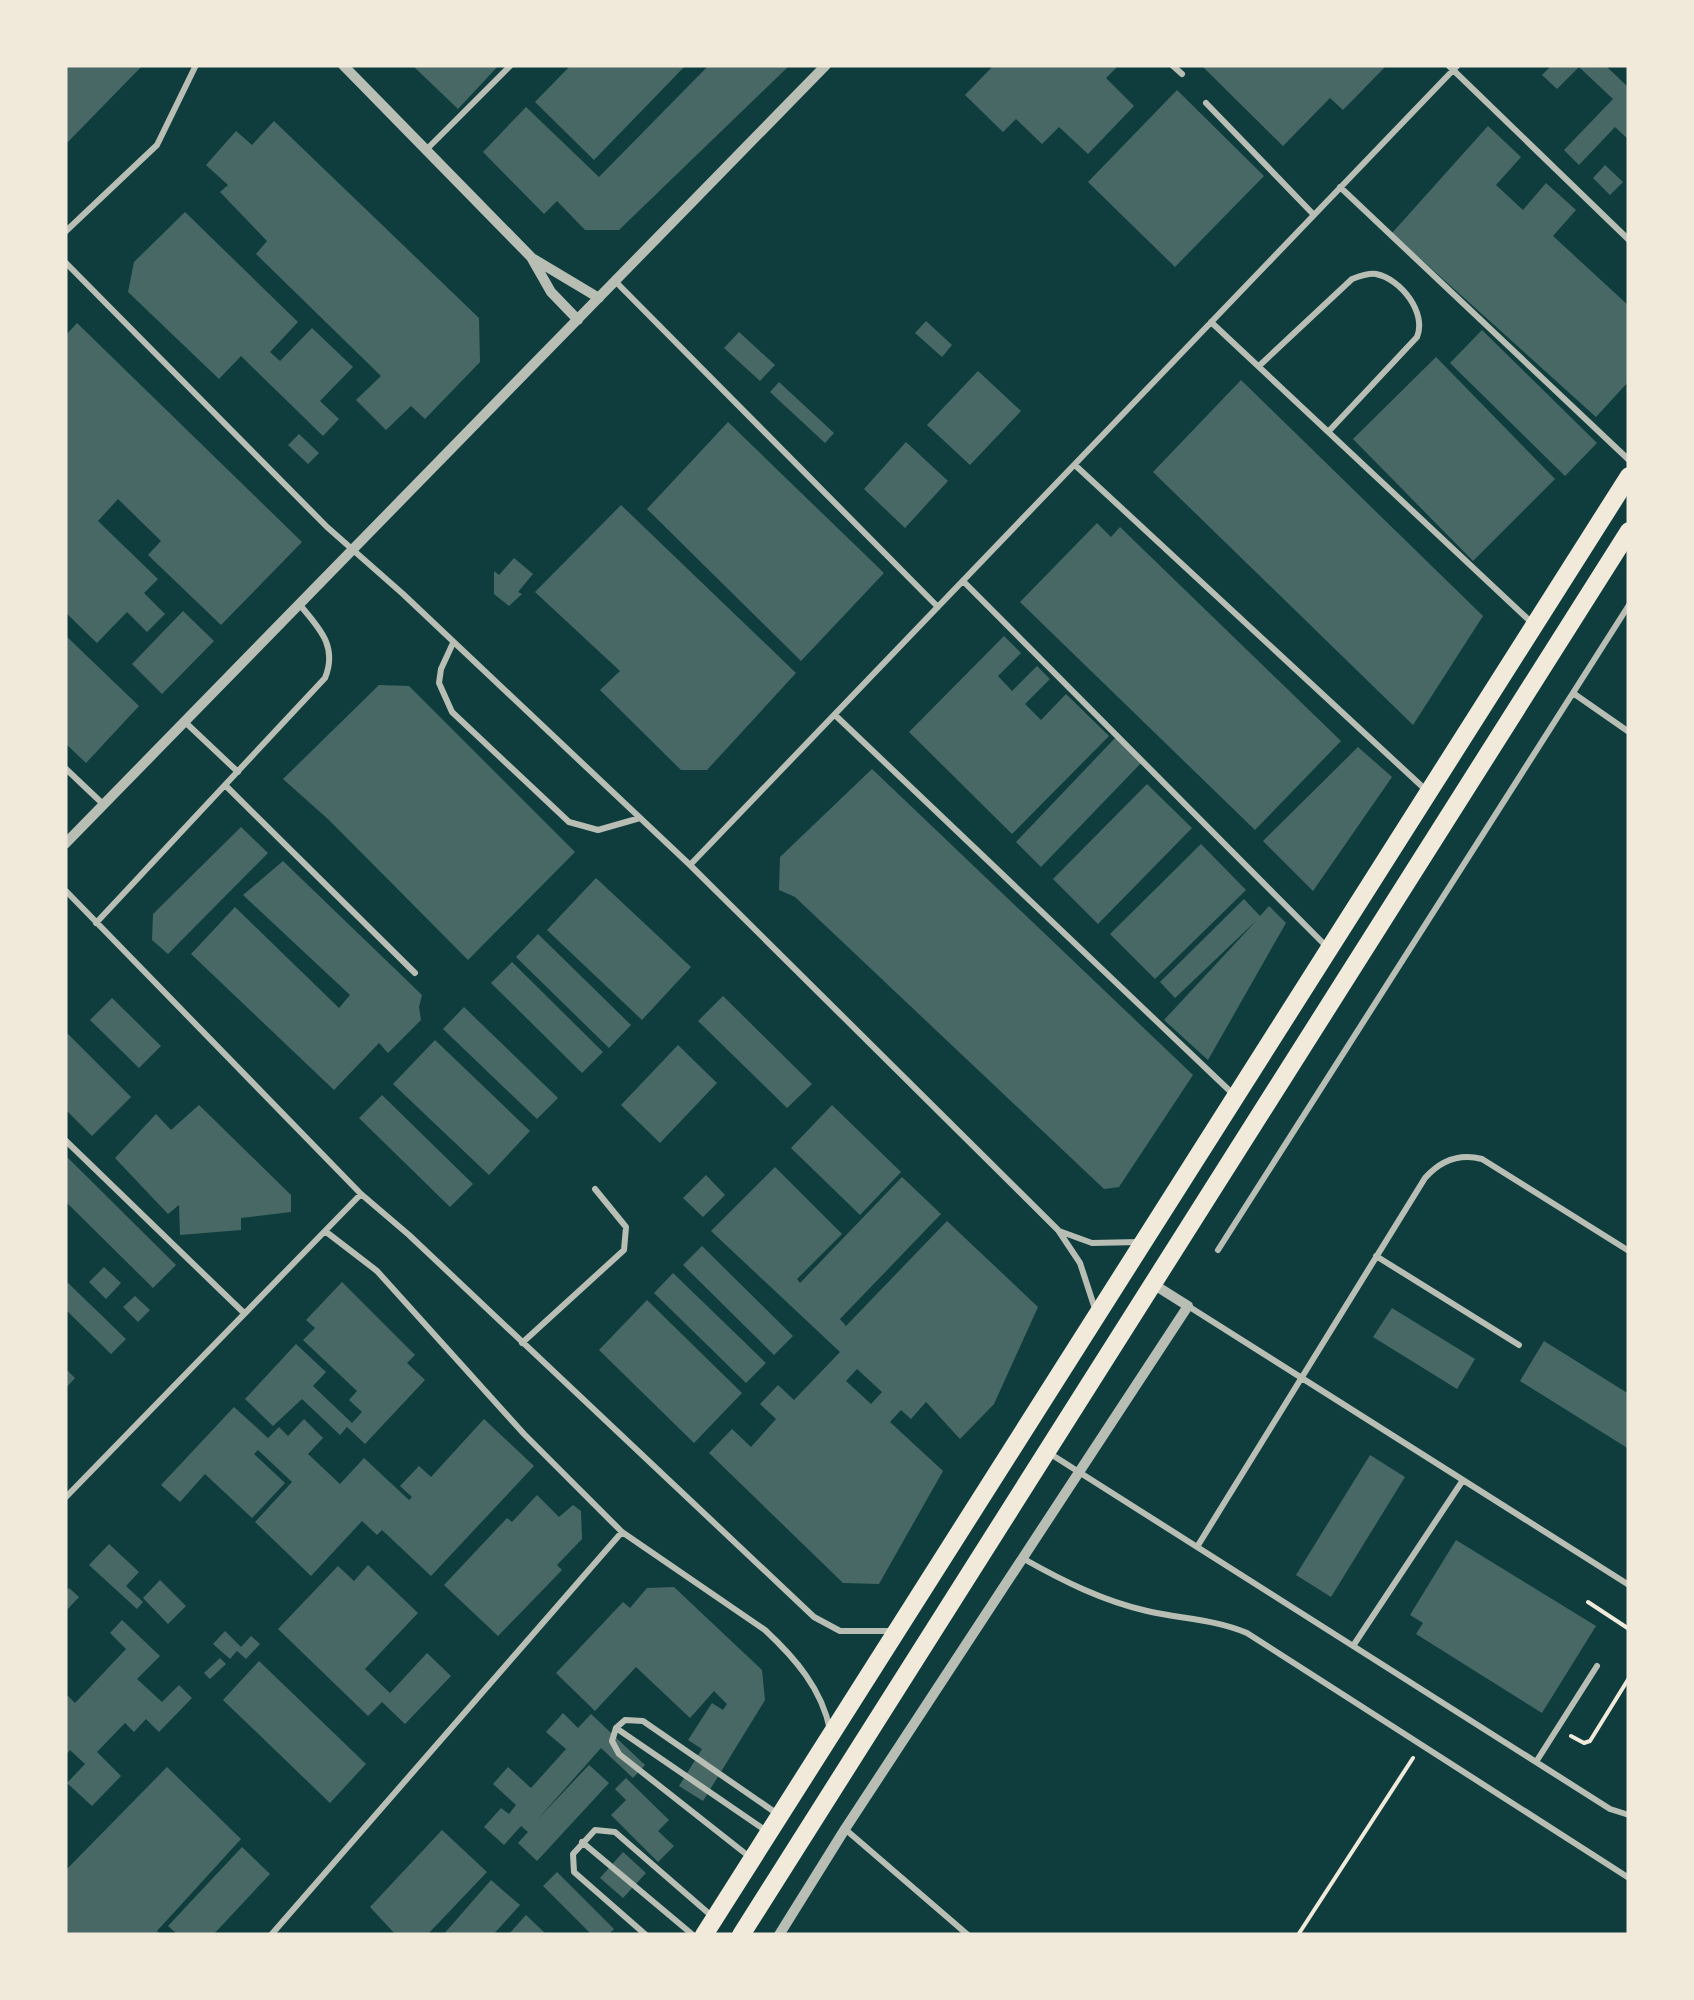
<svg xmlns="http://www.w3.org/2000/svg" width="1694" height="2000" viewBox="0 0 1694 2000" font-family="'Fira Sans',sans-serif">
<style>
.building{fill:#486865;fill-rule:evenodd}
.lines{fill:none;stroke-linecap:round;stroke-linejoin:round}
.path{stroke:#f1e9da;stroke-width:4}
.service{stroke:#b8beb3;stroke-width:6}
.minor{stroke:#b8beb3;stroke-width:10}
.secondary{stroke:#f1e9da;stroke-width:18}
</style>
<rect width="100%" height="100%" fill="#0f3d3e"/>
<path class="building" d="M65,65H143L65,145Z
M412,65H499L458,109Z
M571,65H686L594,160L535,102Z
M709,65H790L619,230H585L557,201L544,214L483,152L526,107L599,177Z
M994,65H1119L1106,78L1134,106L1088,154L1059,127L1042,144L1016,119L1003,132L965,95Z
M1201,65H1387L1343,110L1330,98L1283,146Z
M1552,65H1605L1629,88V140L1615,127L1579,165L1564,150L1613,99L1579,67L1557,89L1542,75Z
M1177,90L1264,176L1175,267L1088,182Z
M274,121L479,318L480,362L425,419L411,406L386,430L356,400L381,376L256,254L267,241L220,192L228,185L206,165L236,131L252,145Z
M1488,126L1521,157L1496,185L1523,210L1546,183L1576,210L1553,236L1629,306V381L1596,417L1392,233Z
M1605,165L1623,182L1610,195L1593,178Z
M185,212L298,322L270,352L280,361L312,328L353,367L320,401L339,419L323,436L241,356L219,379L128,292L134,262Z
M926,321L952,345L942,357L915,333Z
M77,323L302,542L221,625L148,555L161,541L118,499L98,521L158,579L144,593L165,614L147,632L127,612L97,643L65,612V336Z
M1482,330L1597,443L1565,476L1450,363Z
M739,332L775,365L760,381L724,348Z
M1436,357L1555,479L1473,561L1353,439Z
M978,371L1021,411L970,465L927,425Z
M1241,380L1483,616L1413,725L1153,472Z
M779,382L834,433L825,443L770,392Z
M728,422L884,573L801,661L647,509Z
M299,434L319,453L308,464L288,445Z
M906,442L948,481L905,528L864,489Z
M621,505L796,673L707,770H681L600,690L620,671L535,592Z
M1097,523L1111,537L1120,527L1341,741L1255,830L1020,602Z
M514,558L533,574L518,592L522,594L509,606L494,594V571L499,575Z
M183,611L214,641L162,694L132,664Z
M65,635L139,706L86,763L65,743Z
M1004,636L1021,653L998,676L1012,691L1037,666L1050,679L1025,704L1041,720L1066,694L1109,736L1012,834L909,732Z
M379,685L409,686L575,852L468,960L329,820L283,779Z
M1116,737L1142,762L1041,867L1016,842Z
M1358,747L1392,777L1313,891L1263,841Z
M872,769L1193,1075L1119,1187L1104,1189L795,897L779,890L780,857Z
M1147,784L1192,828L1098,924L1053,879Z
M241,827L268,853L168,954L152,940L153,914Z
M1201,844L1246,890L1155,979L1110,934Z
M283,861L422,995L419,1007L421,1020L388,1053L379,1043L334,1090L191,954L235,907L339,1008L350,995L243,895Z
M596,878L691,967L642,1020L547,930Z
M1244,899L1260,916L1269,906L1286,923L1208,1060L1164,1020L1257,920L1175,998L1160,982Z
M538,934L631,1025L609,1048L516,957Z
M512,962L603,1052L582,1073L491,983Z
M723,996L812,1084L787,1108L698,1021Z
M112,998L161,1046L139,1068L90,1020Z
M464,1007L558,1098L537,1119L443,1029Z
M65,1031L131,1097L92,1136L65,1109Z
M435,1040L530,1131L489,1175L393,1084Z
M678,1045L717,1083L660,1143L621,1105Z
M382,1095L473,1184L450,1207L359,1118Z
M199,1105L291,1195V1212L241,1218V1230L180,1235L179,1205L168,1214L115,1158L156,1114L171,1130Z
M832,1105L901,1172L860,1215L791,1148Z
M65,1155L176,1265L153,1288L65,1201Z
M775,1167L842,1234L797,1279L800,1283L902,1177L941,1214L840,1319L846,1326L947,1221L1038,1307L994,1404L960,1439L926,1402L911,1419L901,1410L890,1422L943,1471L879,1584L843,1583L709,1453L732,1429L751,1447L776,1419L760,1404L778,1385L794,1400L840,1352L711,1231ZM857,1369L882,1392L871,1404L846,1381Z
M706,1175L725,1195L703,1217L683,1198Z
M702,1246L793,1336L774,1355L683,1265Z
M104,1267L121,1283L106,1299L89,1282Z
M673,1273L766,1363L746,1383L654,1293Z
M65,1280L126,1339L111,1354L65,1309Z
M342,1282L415,1355L407,1363L425,1380L365,1444L347,1427L340,1435L302,1399L273,1426L245,1399L296,1344L326,1372L313,1386L352,1423L362,1412L349,1400L357,1391L303,1340L315,1328L306,1320Z
M135,1296L150,1310L138,1322L123,1307Z
M647,1300L742,1393L694,1443L599,1350Z
M1392,1308L1475,1359L1457,1389L1373,1337Z
M1544,1341L1629,1394V1449L1520,1381Z
M65,1368L75,1378L65,1389Z
M234,1407L268,1438L279,1427L288,1436L304,1419L323,1438L308,1454L340,1484L364,1458L409,1500L412,1497L400,1486L419,1466L431,1477L484,1419L534,1466L431,1576L382,1530L377,1535L362,1521L311,1576L255,1522L292,1482L258,1450L254,1454L285,1483L252,1518L205,1474L180,1502L161,1485Z
M1370,1455L1405,1477L1331,1597L1296,1575Z
M537,1495L559,1517L573,1505L581,1511L582,1539L557,1565L562,1570L498,1636L444,1585L507,1518L512,1522Z
M1456,1540L1596,1626L1542,1713L1416,1634L1423,1623L1410,1615Z
M109,1544L139,1572L126,1586L143,1602L137,1609L89,1565Z
M368,1565L418,1613L365,1669L390,1693L427,1653L451,1676L405,1724L382,1702L368,1716L278,1629L338,1566L354,1581Z
M160,1580L186,1606L168,1624L143,1598Z
M674,1587L762,1670L765,1700L703,1801L679,1786L702,1749L688,1740L712,1703L723,1710L727,1704L714,1691L690,1718L636,1667L595,1711L556,1673L623,1602L630,1608L647,1588Z
M69,1588L79,1597L65,1612V1592Z
M122,1620L160,1656L137,1679L162,1702L179,1685L192,1698L159,1732L146,1719L134,1732L125,1723L97,1752L121,1776L92,1806L67,1783L85,1764L70,1750L65,1756V1693L75,1703L126,1649L110,1633Z
M225,1631L241,1647L251,1636L260,1644L246,1659L237,1651L230,1659L213,1644Z
M220,1658L226,1664L210,1679L204,1673Z
M259,1661L366,1764L330,1803L223,1700Z
M563,1713L578,1728L591,1714L645,1765L633,1778L601,1748L537,1820L589,1765L609,1783L537,1861L518,1843L528,1832L521,1826L504,1845L484,1827L501,1808L509,1814L516,1805L493,1784L508,1767L531,1788L566,1749L546,1732Z
M167,1767L241,1839L157,1931L162,1935H65V1871Z
M626,1778L669,1820L658,1831L674,1846L658,1862L611,1815L626,1800L615,1789Z
M442,1830L487,1872L427,1935H396L370,1907Z
M242,1847L270,1874L213,1935H178L168,1926Z
M623,1852L646,1873L623,1898L600,1878Z
M557,1872L614,1929L608,1935H592L543,1886Z
M491,1880L520,1905L493,1935H443Z
M526,1915L547,1935H508Z"/>
<g class="lines">
<path class="path" d="M1588,1602L1629,1629
M1571,1736L1584,1743L1590,1741L1629,1678
M1298,1935L1413,1758"/>
<path class="service" d="M1172,65L1182,74
M1448,65L1629,240
M1206,103L1314,215
M427,149L511,65
M1340,187L1629,460
M65,232L157,145L196,65
M65,262L327,527L403,594L690,865L1058,1230L1080,1263L1096,1312
M615,281L938,607
M1211,322L1531,622
M1259,366L1352,279C1360,276 1368,273 1376,274C1401,279 1427,313 1417,337L1329,431
M1076,466L1427,791
M963,581L1329,949
M453,643L441,669L439,683L452,712L569,822L598,830L640,818
M1573,693L1629,732
M835,715L1232,1093
M185,722L238,772
M65,768L103,804
M225,785L415,973
M690,865L1458,65
M65,890L361,1194L409,1235L814,1617L840,1631H894
M96,923L325,678C338,646 319,628 300,605
M65,1140L244,1313
M325,1231L377,1271L524,1434L622,1532L765,1630C795,1658 822,1689 830,1730
M1059,1231L1092,1243L1139,1242
M1218,1250L1629,605
M1376,1256L1519,1345
M1188,1306L1629,1585
M522,1343L624,1250L626,1227L595,1189
M1049,1453L1610,1809L1629,1815
M65,1498L361,1194
M1197,1547L1425,1178C1441,1160 1459,1153 1482,1159L1629,1251
M1024,1559C1063,1581 1103,1601 1147,1611C1181,1619 1214,1619 1247,1633L1629,1878
M1353,1646L1463,1480
M616,1728L768,1832
M1536,1762L1597,1666
M845,1829L968,1935
M582,1842L693,1935
M751,1858L619,1754L612,1741L616,1728L625,1720L643,1721L779,1815
M271,1935L622,1532
M646,1935L574,1872L573,1854L595,1830L615,1832L714,1918"/>
<path class="minor" d="M343,65L531,257L551,292L578,320
M532,258L599,298
M65,844L826,65
M779,1935L845,1829L1188,1306L1153,1284"/>
<path class="secondary" d="M704,1935L1629,476
M741,1935L1629,531"/>
</g>
<rect width="1694" height="2000" fill="none" stroke="#f1e9da" stroke-width="135"/>
</svg>
